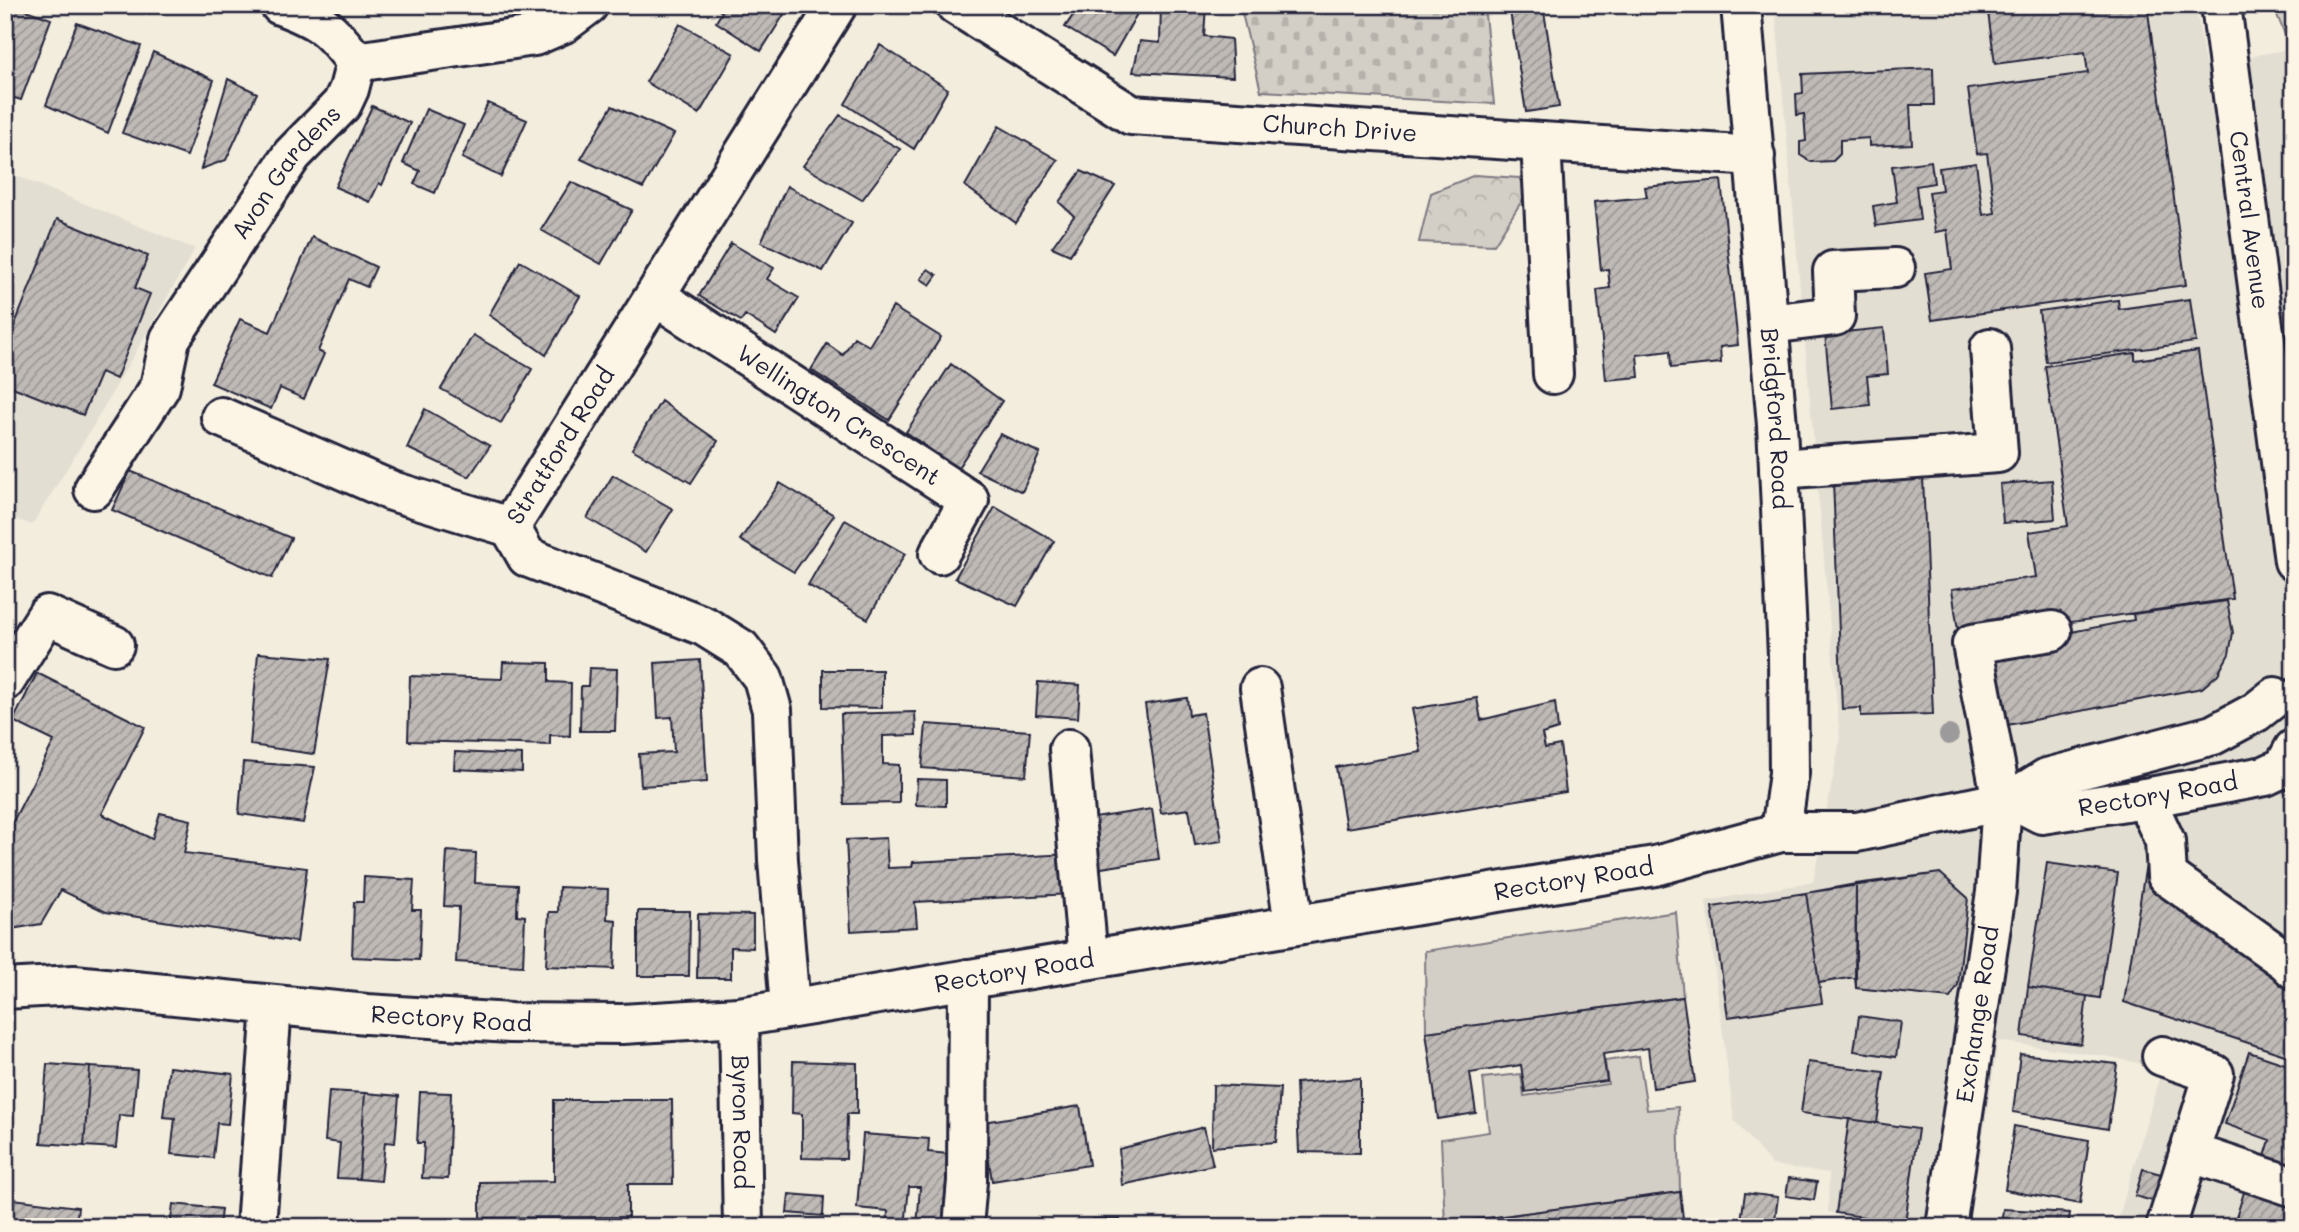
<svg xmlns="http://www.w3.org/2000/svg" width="2299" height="1232" viewBox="0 0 2299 1232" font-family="Mali,sans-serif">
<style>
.built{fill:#e3ded2}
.green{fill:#d4cfc6;stroke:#7b7880;stroke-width:2}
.cemetery{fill:url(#cemetery-stones);stroke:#7b7880;stroke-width:2}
.park{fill:url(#park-crowns);stroke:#7b7880;stroke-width:2}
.building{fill:url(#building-hatch);stroke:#22223b;stroke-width:2}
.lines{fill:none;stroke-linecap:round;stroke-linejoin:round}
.minor-casing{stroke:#22223b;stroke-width:44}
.minor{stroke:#fcf5e5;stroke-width:38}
.tree{fill:#9d9a9b}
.labels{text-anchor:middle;stroke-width:5;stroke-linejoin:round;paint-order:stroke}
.street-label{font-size:24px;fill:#22223b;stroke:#fcf5e5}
</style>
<defs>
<pattern id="cemetery-stones" width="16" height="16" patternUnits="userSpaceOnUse" patternTransform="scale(1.75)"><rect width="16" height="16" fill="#d4cfc6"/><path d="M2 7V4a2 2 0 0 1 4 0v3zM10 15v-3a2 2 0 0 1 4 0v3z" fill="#b6b1ab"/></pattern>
<pattern id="park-crowns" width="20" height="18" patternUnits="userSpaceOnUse" patternTransform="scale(1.75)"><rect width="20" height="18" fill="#d4cfc6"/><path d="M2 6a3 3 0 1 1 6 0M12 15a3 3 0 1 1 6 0" fill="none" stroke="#b6b1ab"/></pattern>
<pattern id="building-hatch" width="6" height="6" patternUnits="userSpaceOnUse" patternTransform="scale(1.75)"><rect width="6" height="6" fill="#bfbab6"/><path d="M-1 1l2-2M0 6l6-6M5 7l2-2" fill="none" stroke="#9b9795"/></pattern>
</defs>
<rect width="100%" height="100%" fill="#f3edde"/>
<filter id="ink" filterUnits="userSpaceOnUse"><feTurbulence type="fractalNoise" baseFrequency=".0143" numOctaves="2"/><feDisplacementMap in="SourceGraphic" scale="14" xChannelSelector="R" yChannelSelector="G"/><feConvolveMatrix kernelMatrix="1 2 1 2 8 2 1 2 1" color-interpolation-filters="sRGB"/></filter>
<g filter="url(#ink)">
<path class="built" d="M1775,5H2196L2205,65L2294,48V1227H2116L2162,1068L2105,1056L1998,1041L1980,1156L1919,1227H1897L1828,1212L1829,1173L1772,1165L1734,1120L1706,901L1813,882L1840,740Z
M5,171L195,249L89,433L32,525L5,515Z"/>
<path class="green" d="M1676,912L1683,997L1426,1032L1425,951Z
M1639,1056L1647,1110L1678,1107L1680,1192L1445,1224L1441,1139L1489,1132L1483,1078L1521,1074L1524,1096L1608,1084L1605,1061Z"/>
<path class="cemetery" d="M1240,5H1484L1494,104L1261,91Z"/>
<path class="park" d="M2273,5H2294V57Z
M1475,175L1519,178L1528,191L1494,245L1419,242L1431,193Z"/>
<path class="building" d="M5,5H12L51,19L21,100L5,95Z
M711,5H790L761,51L716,22L722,12Z
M1080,5H1142L1113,56L1065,27Z
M1161,5H1206L1204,36L1231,39L1233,77L1133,72L1140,41L1160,43Z
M1509,5H1543L1559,107L1526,112Z
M1987,5H2147L2186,285L1932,320L1925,273L1952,269L1947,230L1935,232L1929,192L1942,190L1939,168L1976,163L1983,215L1995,213L1987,153L1977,154L1968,89L2088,73L2085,52L1995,64Z
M77,23L141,46L108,133L46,105Z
M680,24L734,54L699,114L646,82Z
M880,45L948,89L914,149L845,104Z
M153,52L214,80L187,156L122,133Z
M1933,68L1934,105H1910L1912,144L1869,146V138L1840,140V154L1833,161L1811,162L1800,155V142L1806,141L1804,114L1797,115L1796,94L1803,93L1802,74Z
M228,79L257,93L226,160L201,169Z
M488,103L527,120L501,177L462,158Z
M372,106L410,123L382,185L379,183L370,202L335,187Z
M612,106L674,134L643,188L581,159Z
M426,109L464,125L435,193L414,184L420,171L403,163Z
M840,115L900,149L862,200L803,166Z
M999,126L1058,160L1016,223L965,186Z
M1931,161L1934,183L1916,186L1920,220L1876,226L1873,206L1897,202L1892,166Z
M1081,171L1115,186L1070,255L1052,247L1074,216L1059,202Z
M1721,180L1738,345L1720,347L1721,363L1671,368L1670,351L1637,355L1639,377L1606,380L1597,290L1610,288L1608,269L1601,270L1594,202L1647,197L1645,187Z
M571,182L632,210L601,264L541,230Z
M787,186L852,223L823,271L761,242Z
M57,219L148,256L135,288L150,294L116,379L101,372L83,415L5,384V349Z
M312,237L376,267L367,287L349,279L318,351L324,354L304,399L280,388L271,409L211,383L240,319L270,332Z
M731,243L774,268L767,279L799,298L776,335L745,315L741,321L699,296Z
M520,261L580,296L546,355L489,315Z
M928,269L937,275L930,285L921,279Z
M2190,299L2196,342L2046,362L2039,311L2118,300L2119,309Z
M893,307L941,337L889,420L811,370L827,344L843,355L854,337L869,346Z
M1884,328L1888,374L1867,376L1870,405L1832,409L1825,334Z
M473,335L532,369L501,423L441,389Z
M2198,351L2233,599L1959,638L1952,589L2036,577L2029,532L2068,526L2045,366L2135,353V360Z
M951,364L1002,401L957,469L906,432Z
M661,401L718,441L691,483L632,449Z
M425,409L490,446L469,477L407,448Z
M1000,434L1040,453L1022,492L977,471Z
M130,471L291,538L272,578L112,510Z
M613,475L673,509L646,552L587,518Z
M1923,477L1933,714L1861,716V708L1842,709L1833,480Z
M2052,480L2055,519L2003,523L2000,484Z
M780,483L834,515L794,572L740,540Z
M995,507L1054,541L1017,606L955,578Z
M845,520L905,554L868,619L808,585Z
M2227,601L2233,633L2229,654L2218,674L2202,688L2007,725L1992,647L2134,620L2133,614Z
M258,653L330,659L314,754L250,745Z
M700,660L707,782L641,786L639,754L674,752L672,717L658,718L655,663Z
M503,662L549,663V682L571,683L570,736L550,735V745L408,741L410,676L502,679Z
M589,668L617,669L615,731H580L581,686H588Z
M823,670H882V708L823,707Z
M37,673L145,727L102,814L152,839L160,813L191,820L184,853L307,868L297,942L106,912L61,890L41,924L5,930V837L54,741L13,721Z
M1038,682L1080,685L1078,718L1036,715Z
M1187,698L1189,715L1203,713L1222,841L1195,845L1189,809L1161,813L1145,704Z
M1477,698L1481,720L1555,702L1558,729L1542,734L1545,748L1560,745L1566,792L1346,828L1336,767L1421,752L1412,709Z
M915,712L916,735L883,736V764L899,765V803L844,804L841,714Z
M926,724L1030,731L1026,776L922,768Z
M455,752L522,755V772L454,769Z
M243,762L315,767L303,823L239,814Z
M917,779L946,780V806L916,805Z
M1152,809L1159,859L1095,869L1088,819Z
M886,838L888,868L912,867L913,862L1070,854L1071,894L915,902L917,927L851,931L846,840Z
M447,851L476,853L475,883L518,885L517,915L525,916L523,966L456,962L459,907L444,906Z
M2047,863L2118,873L2100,998L2028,987Z
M2145,870L2152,879L2264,963L2294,993V1058L2124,1002Z
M1940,873L1968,898L1958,985L1950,998L1856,988L1855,977L1819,983L1822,1003L1728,1017L1712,907Z
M1940,873L1968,898L1958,985L1950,998L1856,988V884Z
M364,877L414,880L412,910H421L419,960L352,957L354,902H363Z
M1856,884L1855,977L1819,983L1806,893Z
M559,887L608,889L607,919L616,920L614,969L546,966L549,912H558Z
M638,911H690L689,976H638Z
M698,914L753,915V948L731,947V978H697Z
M2028,987L2087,996L2081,1044L2022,1036Z
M1683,997L1695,1082L1653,1088L1648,1048L1603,1054L1607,1081L1525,1092L1521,1065L1470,1073L1476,1113L1438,1119L1426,1032Z
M1859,1016L1901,1022L1896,1057L1854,1051Z
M2249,1052L2294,1067V1173L2263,1163L2270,1140L2225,1124Z
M2020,1054L2117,1064L2108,1129L2013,1112Z
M793,1061L857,1063V1114H847L846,1159L802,1158V1114L792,1113Z
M1808,1062L1884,1072L1877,1123L1801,1113Z
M47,1064L90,1067L84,1146L41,1143Z
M90,1067L137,1070L133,1116L119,1115L116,1148L84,1146Z
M169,1067L233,1074L228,1124L217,1123L213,1158L171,1154L175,1118L163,1117Z
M1360,1078V1153L1299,1152L1296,1083Z
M1213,1085L1280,1088L1276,1142L1212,1147Z
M329,1091L365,1093L359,1179L337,1178L340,1143L325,1141Z
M420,1092L451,1093L448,1179L422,1178L424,1143H417Z
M365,1093L399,1096L395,1143L385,1142L381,1181L359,1179Z
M554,1100H672L673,1184H628V1217L480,1218V1182L554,1181Z
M1080,1106L1089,1165L992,1181L983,1122Z
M1849,1119L1918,1129L1905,1223L1836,1213Z
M2014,1126L2089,1140L2080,1204L2005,1190Z
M1204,1127L1213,1165L1122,1185L1119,1149Z
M863,1134L929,1139L928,1152L948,1154L943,1227H917L920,1187H909L905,1227L887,1225L888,1211L857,1208Z
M2143,1169L2175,1178L2167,1205L2135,1196Z
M1789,1178L1817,1182L1814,1200L1786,1196Z
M2247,1183L2294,1198V1227H2233Z
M1680,1192L1684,1227H1419L1445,1224Z
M1745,1193L1778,1197L1774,1227H1740Z
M789,1194L824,1197L823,1216L787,1213Z
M5,1198L78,1207L76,1227H5Z
M173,1204L221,1209L219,1227H170Z
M2003,1209L2070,1213L2068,1227H2001Z
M1092,1219H1120V1227H1092Z"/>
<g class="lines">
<g class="minor-casing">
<g id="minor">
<path d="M280,5C321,20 330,28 356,62"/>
<path id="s1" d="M956,5L1131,115L1755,156"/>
<path id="s2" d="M1741,5L1777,425L1788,655L1789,773L1781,832"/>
<path id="s3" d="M2221,5L2294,561"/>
<path d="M356,62L534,36L564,23L588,5"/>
<path d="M1541,142L1553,374"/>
<path id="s4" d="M655,296L969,500L939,554"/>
<path d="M1769,324L1835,316L1833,271L1895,268"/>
<path d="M221,417L392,491L510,527"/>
<path d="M1779,469L1998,453L1990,348"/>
<path id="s5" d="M94,489L160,387L170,339L292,155L342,104L349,89L356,62"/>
<path d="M5,681L47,615L114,645"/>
<path d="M1260,688L1294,925"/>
<path d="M1069,749L1088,959"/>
<path d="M2145,798L2165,841L2167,876L2286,961L2294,969"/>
<path id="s6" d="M2013,799L2042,814L2145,798L2265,776L2284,767L2294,749"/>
<path id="s7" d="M5,989L74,985L367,1014L510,1023L622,1024L739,1017L1655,866L1781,832H1857L2013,799L2047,778L2213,735L2256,712L2275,697"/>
<path id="s8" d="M790,1008L778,860L772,710L763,678L741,649L704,626L527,557L510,527L837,5"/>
<path id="s9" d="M739,1017L743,1227"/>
<path d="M2162,1056L2214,1074L2166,1227"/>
<path d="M2189,1152L2294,1187"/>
<path d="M256,1227L272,1005"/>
<path d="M963,1227L967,1181L968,979"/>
<path id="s10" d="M1946,1227L1996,892L2002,801L1972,644L2052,631"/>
</g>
</g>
<use href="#minor" class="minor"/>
</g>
<circle class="tree" cx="1949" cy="735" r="10"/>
</g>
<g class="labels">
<g class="street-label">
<text dy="8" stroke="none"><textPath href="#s1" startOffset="416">Church Drive</textPath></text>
<text dy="8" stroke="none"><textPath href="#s5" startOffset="374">Avon Gardens</textPath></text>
<text dy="8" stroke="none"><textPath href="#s3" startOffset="217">Central Avenue</textPath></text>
<text dy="8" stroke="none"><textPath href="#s4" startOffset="219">Wellington Crescent</textPath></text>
<text dy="8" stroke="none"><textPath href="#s2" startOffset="415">Bridgford Road</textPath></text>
<text dy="8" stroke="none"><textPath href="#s8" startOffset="732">Stratford Road</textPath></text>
<text dy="8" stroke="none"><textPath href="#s6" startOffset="150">Rectory Road</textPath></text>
<text dy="8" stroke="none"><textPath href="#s7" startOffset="1582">Rectory Road</textPath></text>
<text dy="8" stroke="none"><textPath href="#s7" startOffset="1015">Rectory Road</textPath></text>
<text dy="8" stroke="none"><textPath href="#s10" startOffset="215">Exchange Road</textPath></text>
<text dy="8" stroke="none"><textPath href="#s7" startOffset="448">Rectory Road</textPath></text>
<text dy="8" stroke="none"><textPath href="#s9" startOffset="105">Byron Road</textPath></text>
</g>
</g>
<rect width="2299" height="1232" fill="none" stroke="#fcf5e5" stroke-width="28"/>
<rect x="14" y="14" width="2271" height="1204" fill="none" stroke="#22223b" stroke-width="2.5" filter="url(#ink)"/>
</svg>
